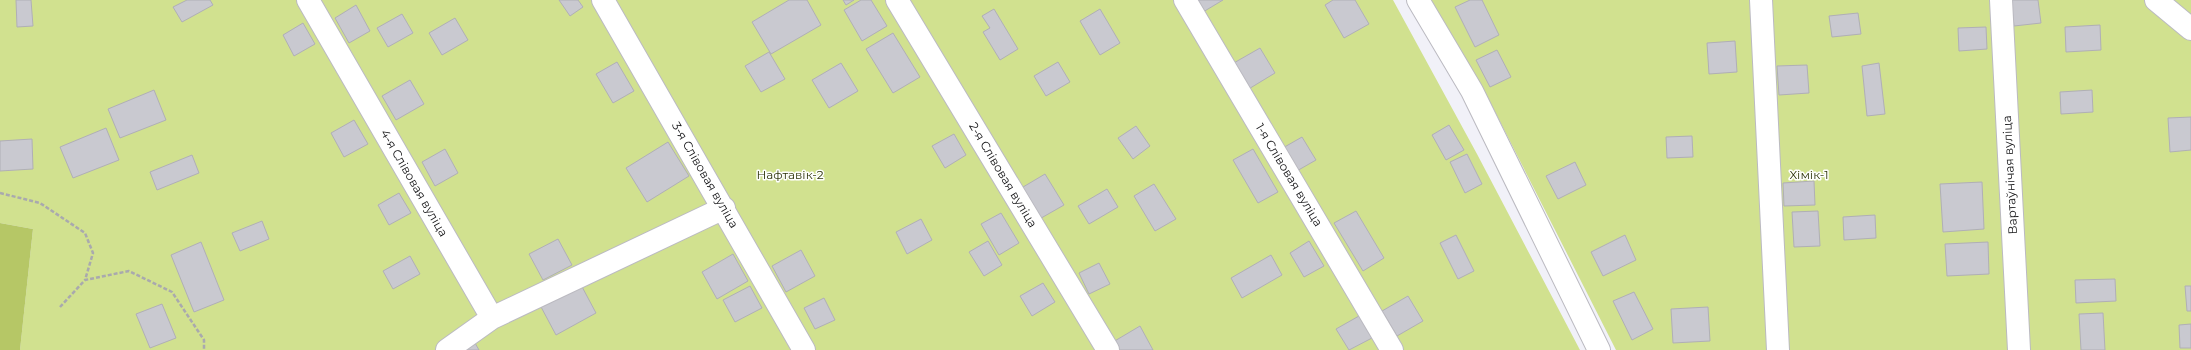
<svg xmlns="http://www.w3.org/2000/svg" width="2191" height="350" viewBox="0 0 2191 350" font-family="Montserrat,sans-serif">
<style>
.green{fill:#d1e18f}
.forest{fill:#b6c766}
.building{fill:#c9c9d0;stroke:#b0afb6}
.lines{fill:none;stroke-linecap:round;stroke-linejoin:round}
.street-casing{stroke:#bbbac1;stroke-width:24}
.path{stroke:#a9a9ae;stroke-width:2.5;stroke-dasharray:4 2;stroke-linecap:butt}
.street{stroke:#fff;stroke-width:22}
.labels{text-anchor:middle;stroke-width:3;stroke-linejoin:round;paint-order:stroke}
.street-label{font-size:12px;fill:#141416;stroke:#fff}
.park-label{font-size:12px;fill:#2c3308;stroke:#fff}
</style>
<rect width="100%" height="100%" fill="#f1f1f8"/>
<path class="green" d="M0,0H1393L1477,154L1580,350H20L33,229L0,223Z
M1428,0H2191V350H1616L1489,100Z"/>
<path class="forest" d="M0,223L33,229L20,350H0Z"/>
<path class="building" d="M16,0H31L33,26L17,27Z
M187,0H210L213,5L182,22L173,7Z
M559,0H578L583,7L570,16Z
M789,0H807L821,25L771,54L752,22Z
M843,0H854L846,5Z
M861,0H871L887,26L862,41L844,10Z
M1196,0H1223L1203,12Z
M1333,0H1355L1369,24L1344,38L1325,5Z
M1470,0H1482L1499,35L1475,47L1455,7Z
M2011,0H2038L2041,23L2014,26Z
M356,5L370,31L349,43L335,18Z
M994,9L1018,49L1000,60L983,32L990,28L982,16Z
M1100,9L1120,43L1100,55L1080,21Z
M1858,13L1861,34L1832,37L1829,16Z
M402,14L413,33L388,47L377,28Z
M455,18L468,40L442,55L429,33Z
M303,23L315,44L294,56L283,35Z
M2100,25L2101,50L2066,52L2065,27Z
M1986,27L1987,49L1959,51L1958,28Z
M893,33L920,77L893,93L866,49Z
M1735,41L1737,72L1709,74L1707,43Z
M1260,48L1275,73L1247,90L1232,64Z
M1497,50L1511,77L1490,87L1476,60Z
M769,52L785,79L761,92L745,66Z
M617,62L634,91L613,103L596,74Z
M1058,62L1070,82L1046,96L1034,76Z
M841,63L858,91L829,108L812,80Z
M1879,63L1885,114L1867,116L1862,66Z
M1807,65L1809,93L1779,95L1777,66Z
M410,80L424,104L396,120L382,96Z
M154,90L166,120L120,138L108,109Z
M2092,90L2093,112L2061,114L2060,92Z
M2191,117V150L2170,152L2168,118Z
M354,120L368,144L344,157L331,133Z
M1449,125L1464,150L1446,160L1432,135Z
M1136,126L1150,146L1133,159L1118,138Z
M106,128L119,160L73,178L60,147Z
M954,134L966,155L945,168L932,146Z
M1692,136L1693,157L1667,158L1666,137Z
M1302,137L1316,160L1295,172L1281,149Z
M32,139L33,169L0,171V141Z
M668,142L689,176L647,202L626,168Z
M445,149L458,173L435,186L422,162Z
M1253,149L1278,192L1258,203L1233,160Z
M1467,154L1482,184L1465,193L1450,162Z
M192,155L199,173L157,190L150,172Z
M1575,162L1586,185L1558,199L1546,176Z
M1045,174L1064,205L1036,221L1018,190Z
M1814,181L1815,205L1784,206L1783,183Z
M1982,182L1984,229L1943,232L1940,184Z
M1154,184L1176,219L1155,231L1134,196Z
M1107,189L1118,207L1089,224L1078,206Z
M399,193L411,213L389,225L378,205Z
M1356,211L1384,258L1363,271L1334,223Z
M1818,211L1820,246L1794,247L1792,212Z
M1001,213L1019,243L999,255L981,224Z
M1875,215L1876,238L1844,240L1843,217Z
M921,219L932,240L907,254L896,232Z
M262,221L269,239L240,251L232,233Z
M1456,235L1474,271L1458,279L1440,243Z
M1625,235L1636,260L1603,276L1591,252Z
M558,239L572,265L543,280L529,254Z
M988,241L1002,265L984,276L969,252Z
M1309,241L1324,266L1304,277L1290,253Z
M201,242L224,300L194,312L171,255Z
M1988,242L1989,274L1947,276L1945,244Z
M801,250L815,276L786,292L772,266Z
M733,254L748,281L717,299L702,272Z
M1271,255L1282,275L1242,298L1231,278Z
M410,256L420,274L393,289L383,271Z
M1099,263L1110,284L1089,294L1079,273Z
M2115,279L2116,301L2076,303L2075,280Z
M580,283L596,313L556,335L540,305Z
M1043,283L1055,302L1032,316L1020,296Z
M750,286L762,308L735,322L723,300Z
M2185,286H2191V311H2187Z
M1634,292L1653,329L1632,340L1613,301Z
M1408,296L1423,321L1397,336L1382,311Z
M824,298L835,320L815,329L804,308Z
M162,304L176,338L150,348L136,314Z
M1708,307L1710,341L1673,343L1671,309Z
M2103,313L2105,350H2081L2079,314Z
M1359,316L1372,338L1349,350L1336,329Z
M2191,324V348H2180L2179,325Z
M1140,326L1153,350H1118L1113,342Z
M475,343L479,350H463Z"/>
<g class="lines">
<g class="street-casing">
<path id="street" d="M308,0L492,318L447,350
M603,0L804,350
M897,0L1108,350
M1185,0L1392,350
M1418,0L1472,91L1599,350
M1761,0L1778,350
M2001,0L2019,350
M2156,0L2191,29
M492,318L724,208"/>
</g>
<path class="path" d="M0,193L40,203L85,233L93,253L85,280
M60,307L85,280L129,271L172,292L204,340V350"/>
<use href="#street" class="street"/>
</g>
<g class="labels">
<g class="street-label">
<text transform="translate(705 175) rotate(60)" y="4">3-я Слівовая вуліца</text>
<text transform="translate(1003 175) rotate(59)" y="4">2-я Слівовая вуліца</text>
<text transform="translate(1289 175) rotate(59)" y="4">1-я Слівовая вуліца</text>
<text transform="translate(2010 175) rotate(-93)" y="4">Вартаўнічая вуліца</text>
<text transform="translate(414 183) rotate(60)" y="4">4-я Слівовая вуліца</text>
</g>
<g class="park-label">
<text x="790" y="179">Нафтавік-2</text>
<text x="1809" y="179">Хімік-1</text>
</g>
</g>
</svg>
